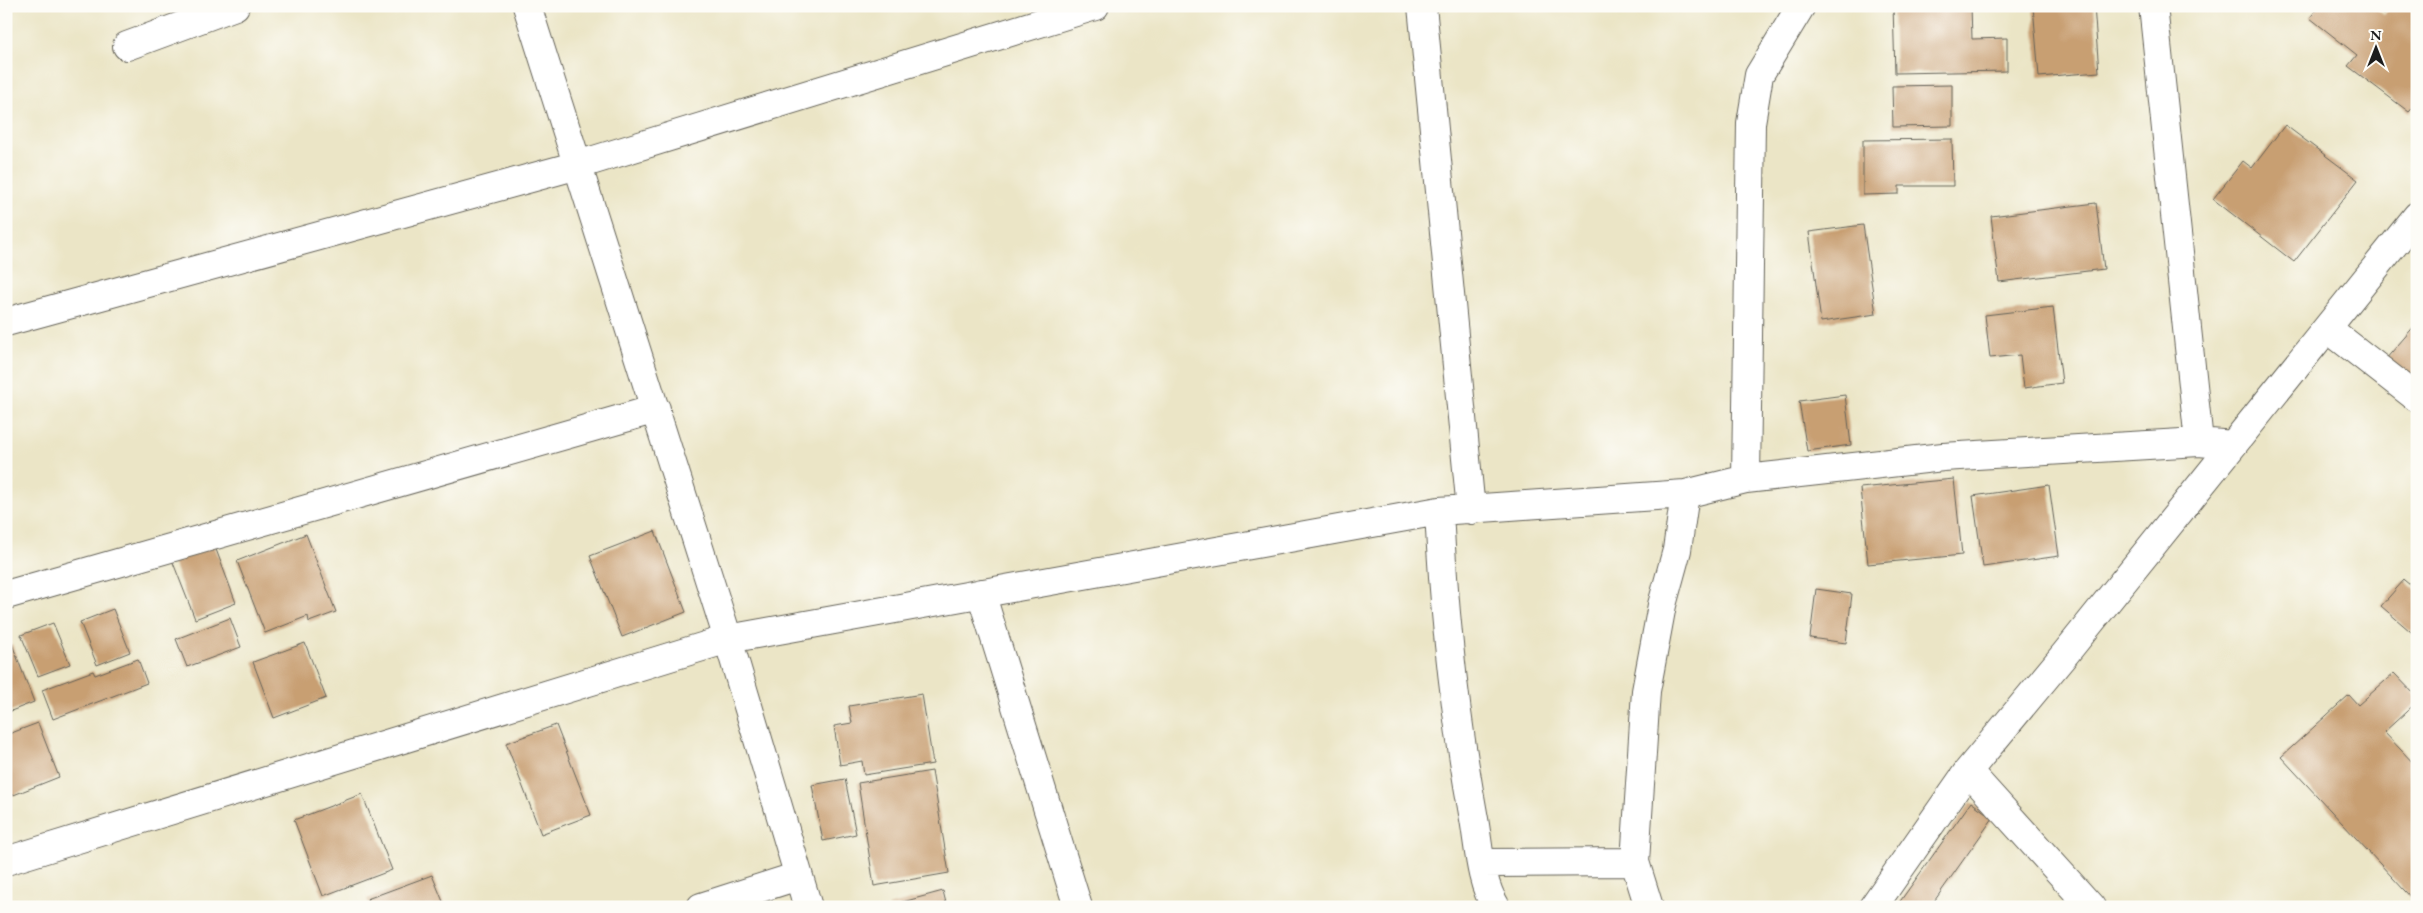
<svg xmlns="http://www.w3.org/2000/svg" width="2423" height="913" viewBox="0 0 2423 913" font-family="'EB Garamond',serif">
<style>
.building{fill:#c89f72}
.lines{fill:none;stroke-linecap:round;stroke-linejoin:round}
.street-casing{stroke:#646258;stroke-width:30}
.street{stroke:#fff;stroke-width:28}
</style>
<rect width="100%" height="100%" fill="#fdfcf7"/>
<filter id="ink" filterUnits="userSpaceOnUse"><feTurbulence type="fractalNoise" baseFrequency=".02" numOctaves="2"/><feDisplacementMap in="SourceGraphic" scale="10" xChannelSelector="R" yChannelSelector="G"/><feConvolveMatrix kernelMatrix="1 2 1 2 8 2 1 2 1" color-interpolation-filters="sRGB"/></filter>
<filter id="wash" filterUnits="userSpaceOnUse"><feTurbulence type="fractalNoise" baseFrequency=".0096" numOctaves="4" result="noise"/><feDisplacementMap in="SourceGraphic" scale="20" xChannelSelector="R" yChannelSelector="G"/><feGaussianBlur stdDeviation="1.12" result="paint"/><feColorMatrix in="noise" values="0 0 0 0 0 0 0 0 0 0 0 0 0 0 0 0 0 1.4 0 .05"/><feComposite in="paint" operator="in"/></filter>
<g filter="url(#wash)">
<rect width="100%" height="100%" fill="#ebe5c6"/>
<g id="blocks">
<path class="building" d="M1893,6H1971L1972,39L2007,38V71L1895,73Z
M2033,6H2094L2099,72L2039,77Z
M2319,6H2373L2384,15L2391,6H2417V103L2409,112L2348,66L2357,55L2310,18Z
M1952,85V126L1893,127L1892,86Z
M2285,125L2358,180L2294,262L2213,199L2243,161L2252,168Z
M1952,139L1953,186H1899V194L1863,195V140Z
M2096,203L2104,269L1999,282L1991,216Z
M1863,225L1876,314L1821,322L1809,232Z
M2053,307L2062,383L2024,388L2020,355L1990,358L1985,315Z
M2417,323V385L2385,360Z
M1845,395L1851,445L1807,451L1799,401Z
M1954,479L1962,555L1868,564L1860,488Z
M2049,485L2059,556L1983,567L1973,496Z
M655,531L686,612L622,637L590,556Z
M306,534L336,612L309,622L308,616L265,633L237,561Z
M214,544L236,603L195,619L172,560Z
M2404,580L2417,591V637L2381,606Z
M1816,589L1852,594L1846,643L1810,638Z
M113,609L130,652L97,665L80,622Z
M230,618L241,647L187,667L176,639Z
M53,623L70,664L38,676L21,635Z
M305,643L326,698L274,718L253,662Z
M12,644L34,702L6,713V646Z
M138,659L147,683L53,719L42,690L93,671L95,675Z
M2394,673L2417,697V702L2384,732L2417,767V904L2281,757L2349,695L2358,705Z
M922,694L933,764L864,775L862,761L840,765L834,726L852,723L849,706Z
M38,723L59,777L6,798V735Z
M556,725L591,815L541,834L506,743Z
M932,771L949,873L874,886L858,783Z
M845,779L856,834L823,841L812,785Z
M362,794L392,870L323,896L294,820Z
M1971,802L1993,818L1930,907H1896Z
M432,875L444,904L437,907H370L367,899Z
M943,891L947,907H888V906Z"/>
</g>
</g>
<g filter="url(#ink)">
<use href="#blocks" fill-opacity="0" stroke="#646258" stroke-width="1"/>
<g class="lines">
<g class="street-casing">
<path id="street" d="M527,6L728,639L808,907
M1422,6L1471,510
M2153,6L2199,442
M127,46L235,6
M6,322L578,165L1095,6
M2327,328L2417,398
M1746,479L1751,123L1759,75L1801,6
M1439,511C1444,615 1455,717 1474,819C1479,847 1480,882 1496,907
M981,593L1078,907
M6,595L656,409
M1968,771L2091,907
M6,861L728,639L1439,511L1685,494L1746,479L1943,457L2199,442L2233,445
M1481,863L1635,862
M701,907L798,876
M1649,907L1635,862L1646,691L1662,605L1677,550L1685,494
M1873,907L1968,771L2065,654L2417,216"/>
</g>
<use href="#street" class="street"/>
</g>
</g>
<rect width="2423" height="913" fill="none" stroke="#fdfcf7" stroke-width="25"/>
<g transform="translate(2376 48)" stroke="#fdfcf7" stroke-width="4" paint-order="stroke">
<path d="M0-4L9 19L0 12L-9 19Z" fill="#1c1c1c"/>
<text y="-8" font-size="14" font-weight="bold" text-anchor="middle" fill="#1c1c1c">N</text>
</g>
</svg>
